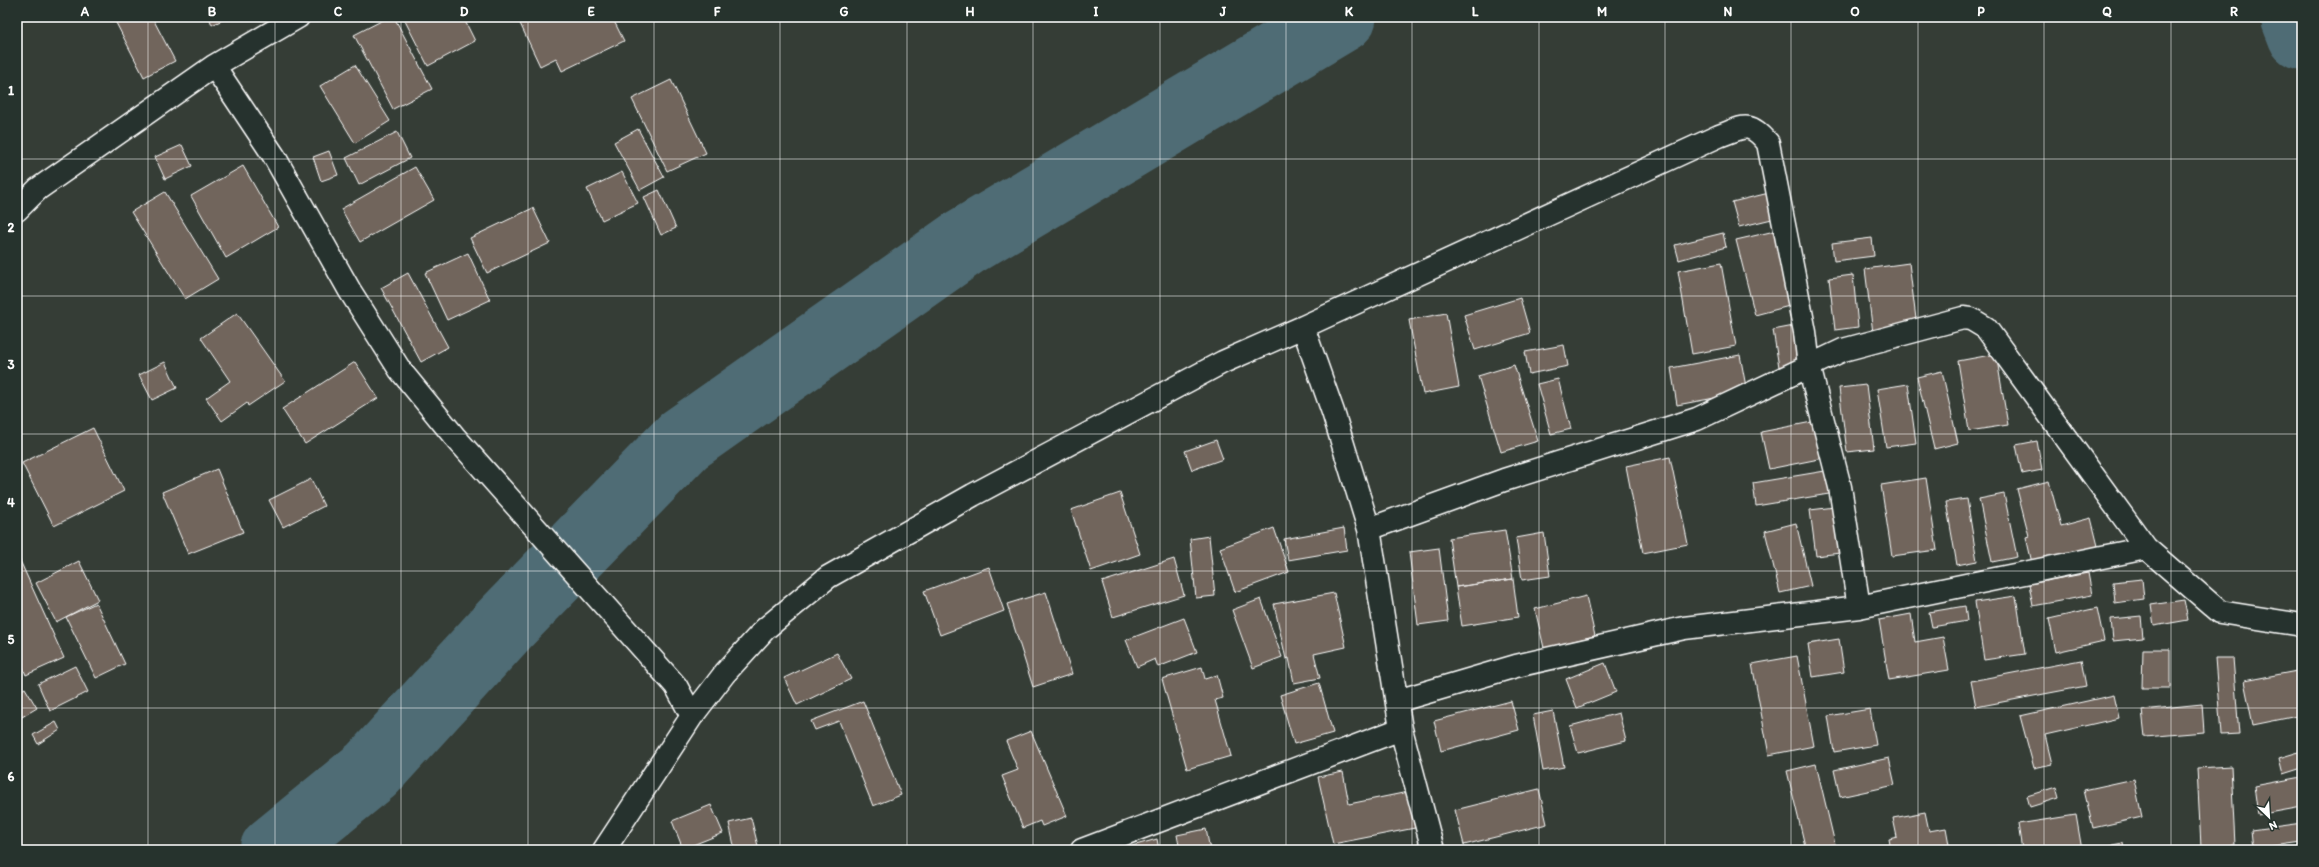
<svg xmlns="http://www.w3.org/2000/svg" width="2319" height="867" viewBox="0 0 2319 867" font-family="Itim,sans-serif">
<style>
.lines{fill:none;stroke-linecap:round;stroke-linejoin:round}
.river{stroke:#4f6c75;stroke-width:69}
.building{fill:#71655b;stroke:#fff}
.minor-casing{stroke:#fff;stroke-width:25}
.minor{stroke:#26332d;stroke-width:22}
.grid{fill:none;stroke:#fff;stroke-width:1;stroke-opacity:0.55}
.neatline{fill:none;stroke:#fff;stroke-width:1.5}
.grid-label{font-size:13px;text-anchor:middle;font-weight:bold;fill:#fff}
</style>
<rect width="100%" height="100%" fill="#353d36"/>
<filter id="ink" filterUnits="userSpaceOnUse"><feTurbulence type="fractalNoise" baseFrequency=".025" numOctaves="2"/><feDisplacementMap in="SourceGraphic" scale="8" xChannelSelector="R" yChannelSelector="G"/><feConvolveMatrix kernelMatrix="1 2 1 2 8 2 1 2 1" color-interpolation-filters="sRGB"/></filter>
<g filter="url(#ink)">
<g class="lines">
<path class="river" d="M2295,17L2302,35
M274,850L372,770L505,624L684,440L965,242L1342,17"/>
</g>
<path class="building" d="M113,17H152L175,61L144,77Z
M209,17H229L212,25Z
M389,17H394L432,89L393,109L354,35Z
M403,17H463L475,41L428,66Z
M517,17H612L624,41L562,71L556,58L540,66Z
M355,65L390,121L355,143L320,86Z
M671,80L706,153L667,171L632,99Z
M638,129L664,177L640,190L614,142Z
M397,132L410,158L359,185L346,158Z
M182,145L192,166L165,179L155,157Z
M329,151L338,175L321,181L313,157Z
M243,166L278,227L226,258L191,196Z
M415,167L434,200L360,242L341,209Z
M622,172L638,203L602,220L587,189Z
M659,190L676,228L661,235L644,197Z
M165,192L218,279L185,299L131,212Z
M1769,193L1776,218L1739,227L1732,202Z
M533,208L550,243L487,273L470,238Z
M1779,230L1797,304L1755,315L1736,240Z
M1723,233L1726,247L1679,260L1675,245Z
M1872,238L1874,256L1834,261L1832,243Z
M468,253L490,300L447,320L425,273Z
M1721,263L1736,346L1692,354L1678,271Z
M1909,263L1917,327L1873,333L1865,269Z
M408,273L448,347L421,362L381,288Z
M1853,275L1858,327L1835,330L1829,278Z
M1520,298L1530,333L1475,350L1464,315Z
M237,313L285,381L248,406L247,403L222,421L206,398L230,381L201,338Z
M1446,313L1459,387L1423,394L1409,320Z
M1794,326L1800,363L1779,367L1773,330Z
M1564,345L1568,366L1529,374L1525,352Z
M1996,354L2008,425L1969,431L1958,361Z
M1740,355L1747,392L1677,405L1671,368Z
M165,362L177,388L152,400L139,375Z
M355,362L378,398L305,444L282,409Z
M1514,365L1538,441L1501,452L1478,376Z
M1942,371L1958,443L1934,449L1917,377Z
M1558,379L1571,429L1551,434L1537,384Z
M1908,384L1916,443L1886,447L1877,389Z
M1866,385L1874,449L1847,452L1839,388Z
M1822,420L1829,457L1769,469L1761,432Z
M93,428L124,491L54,526L22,463Z
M1216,440L1223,459L1192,470L1185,451Z
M2037,441L2042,470L2022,474L2016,445Z
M1670,457L1688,544L1643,553L1626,466Z
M217,469L243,532L188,554L162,492Z
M1831,470L1835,493L1756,506L1753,483Z
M1926,478L1937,550L1892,556L1881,485Z
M311,479L324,506L283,527L269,500Z
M2049,481L2061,526L2091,518L2098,546L2032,563L2026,537L2029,536L2017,489Z
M1120,493L1140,554L1091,571L1071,510Z
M2004,494L2017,557L1992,562L1979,499Z
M1967,499L1977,561L1957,565L1946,502Z
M1835,507L1840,553L1816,556L1810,510Z
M1796,523L1811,586L1780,593L1765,531Z
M1274,528L1289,572L1235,592L1220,548Z
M1344,528L1347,550L1288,560L1284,539Z
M1505,530L1513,579L1456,587L1449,538Z
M1544,533L1550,576L1522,580L1516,538Z
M1209,536L1215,596L1196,598L1190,539Z
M1439,548L1448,621L1418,625L1409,552Z
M17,554L64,658L26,675L17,654Z
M1174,559L1184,595L1113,617L1102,582Z
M79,561L98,600L56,622L36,583Z
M989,567L1004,611L940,635L924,591Z
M2088,573L2092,595L2033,606L2029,584Z
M1513,579L1518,617L1462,626L1456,587Z
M2142,579L2144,599L2115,603L2113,582Z
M1046,592L1072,674L1033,687L1007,604Z
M1334,593L1346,647L1314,654L1320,678L1294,683L1289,658L1286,659L1274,604Z
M1586,596L1595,636L1544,648L1535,609Z
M2016,596L2025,654L1984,660L1975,602Z
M1261,599L1282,657L1253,668L1232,610Z
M2184,600L2188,620L2154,626L2151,605Z
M96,603L125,664L96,678L66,617Z
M1965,606L1967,621L1932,627L1929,612Z
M2097,608L2104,641L2056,652L2049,619Z
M1911,614L1915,642L1943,637L1949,670L1889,680L1879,620Z
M2141,616L2143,638L2113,641L2111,619Z
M1184,618L1197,652L1158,667L1155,659L1137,667L1126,640Z
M1839,639L1844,672L1813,677L1808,644Z
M2143,649H2170V688H2142Z
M837,653L851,679L797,705L784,678Z
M1797,656L1814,746L1769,755L1752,664Z
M2215,658H2233L2239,734L2221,735Z
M2081,660L2086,686L1976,707L1971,681Z
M1605,663L1616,692L1577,708L1566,679Z
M75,666L88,692L50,711L38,684Z
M1202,667L1205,679L1217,675L1223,698L1215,700L1231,756L1187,769L1162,679Z
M2302,670V715L2253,725L2244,681Z
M1319,683L1333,733L1294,744L1280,695Z
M25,688L37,708L22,717L17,710V692Z
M2114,695L2119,718L2045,735L2052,764L2034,768L2020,716Z
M863,701L901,795L873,806L839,721L815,730L811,721Z
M1511,701L1519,730L1441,751L1434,721Z
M2202,704L2204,732L2145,737L2142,710Z
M1870,709L1876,745L1834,752L1828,716Z
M1553,711L1564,767L1543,771L1533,715Z
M1619,713L1626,741L1578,753L1570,726Z
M56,722L60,730L38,744L33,735Z
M1031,731L1067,816L1042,826L1040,821L1023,828L1002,776L1018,770L1006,741Z
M2302,751V768L2283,774L2279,758Z
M1889,758L1895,785L1840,797L1834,770Z
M1816,764L1835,844L1806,850L1787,771Z
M2231,766L2235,845L2201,847L2197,768Z
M1343,772L1349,804L1408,792L1415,828L1333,844L1318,777Z
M2302,777V807L2258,815L2254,786Z
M2134,779L2142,817L2093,828L2084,790Z
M2056,787L2059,798L2030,807L2027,796Z
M1539,789L1547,824L1464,845L1455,810Z
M711,805L723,833L683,849L672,821Z
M1925,812L1929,831L1946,828L1950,850H1891L1889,839L1897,837L1893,818Z
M2076,815L2082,850H2022L2018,824Z
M751,818L759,850H735L729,823Z
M2302,823V842L2253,849L2251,830Z
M1206,829L1210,850H1180L1177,835Z
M1157,839L1159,850H1126L1125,848Z
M2123,843L2124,850H2090V849Z
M1999,846V850H1973L1972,849Z
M865,847L866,850H855Z"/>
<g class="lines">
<g class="minor-casing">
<path id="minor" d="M214,66L274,156L350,291L400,370L454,436L676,686L692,716
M17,210L38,189L214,66L298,17
M1303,327L1719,136C1744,127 1749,120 1768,143L1805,332L1809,366L1840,487L1859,607
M1369,529L1504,480L1697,419L1843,350L1963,318L1971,319L1986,328L2146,548L2220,612L2302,625
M1397,701L1516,666L1684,628L1859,607L2146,548
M604,850L692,716L725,673L765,629L828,577L973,495L1223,362L1303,327L1333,412L1369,529L1401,729L1433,850
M1082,850L1401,729"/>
</g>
<use href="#minor" class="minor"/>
</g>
</g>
<path class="grid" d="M148,17V850M275,17V850M401,17V850M528,17V850M654,17V850M780,17V850M907,17V850M1033,17V850M1160,17V850M1286,17V850M1412,17V850M1539,17V850M1665,17V850M1791,17V850M1918,17V850M2044,17V850M2171,17V850M17,159H2302M17,296H2302M17,434H2302M17,571H2302M17,708H2302"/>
<rect width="2319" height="867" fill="none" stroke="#26332d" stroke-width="44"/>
<g transform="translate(2269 817) rotate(155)" stroke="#26332d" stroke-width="3" paint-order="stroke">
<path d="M0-3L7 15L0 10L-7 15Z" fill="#ffffff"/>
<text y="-6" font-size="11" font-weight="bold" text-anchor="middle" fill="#ffffff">N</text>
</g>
<rect x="22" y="22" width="2275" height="823" class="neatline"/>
<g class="grid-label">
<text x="85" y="16">A</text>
<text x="212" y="16">B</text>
<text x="338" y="16">C</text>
<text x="464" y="16">D</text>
<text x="591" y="16">E</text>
<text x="717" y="16">F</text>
<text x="844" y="16">G</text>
<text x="970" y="16">H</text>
<text x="1096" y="16">I</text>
<text x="1223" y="16">J</text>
<text x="1349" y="16">K</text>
<text x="1475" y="16">L</text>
<text x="1602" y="16">M</text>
<text x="1728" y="16">N</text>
<text x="1855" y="16">O</text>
<text x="1981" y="16">P</text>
<text x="2107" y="16">Q</text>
<text x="2234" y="16">R</text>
<text x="11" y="95">1</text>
<text x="11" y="232">2</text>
<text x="11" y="369">3</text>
<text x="11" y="507">4</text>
<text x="11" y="644">5</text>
<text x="11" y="781">6</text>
</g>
</svg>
